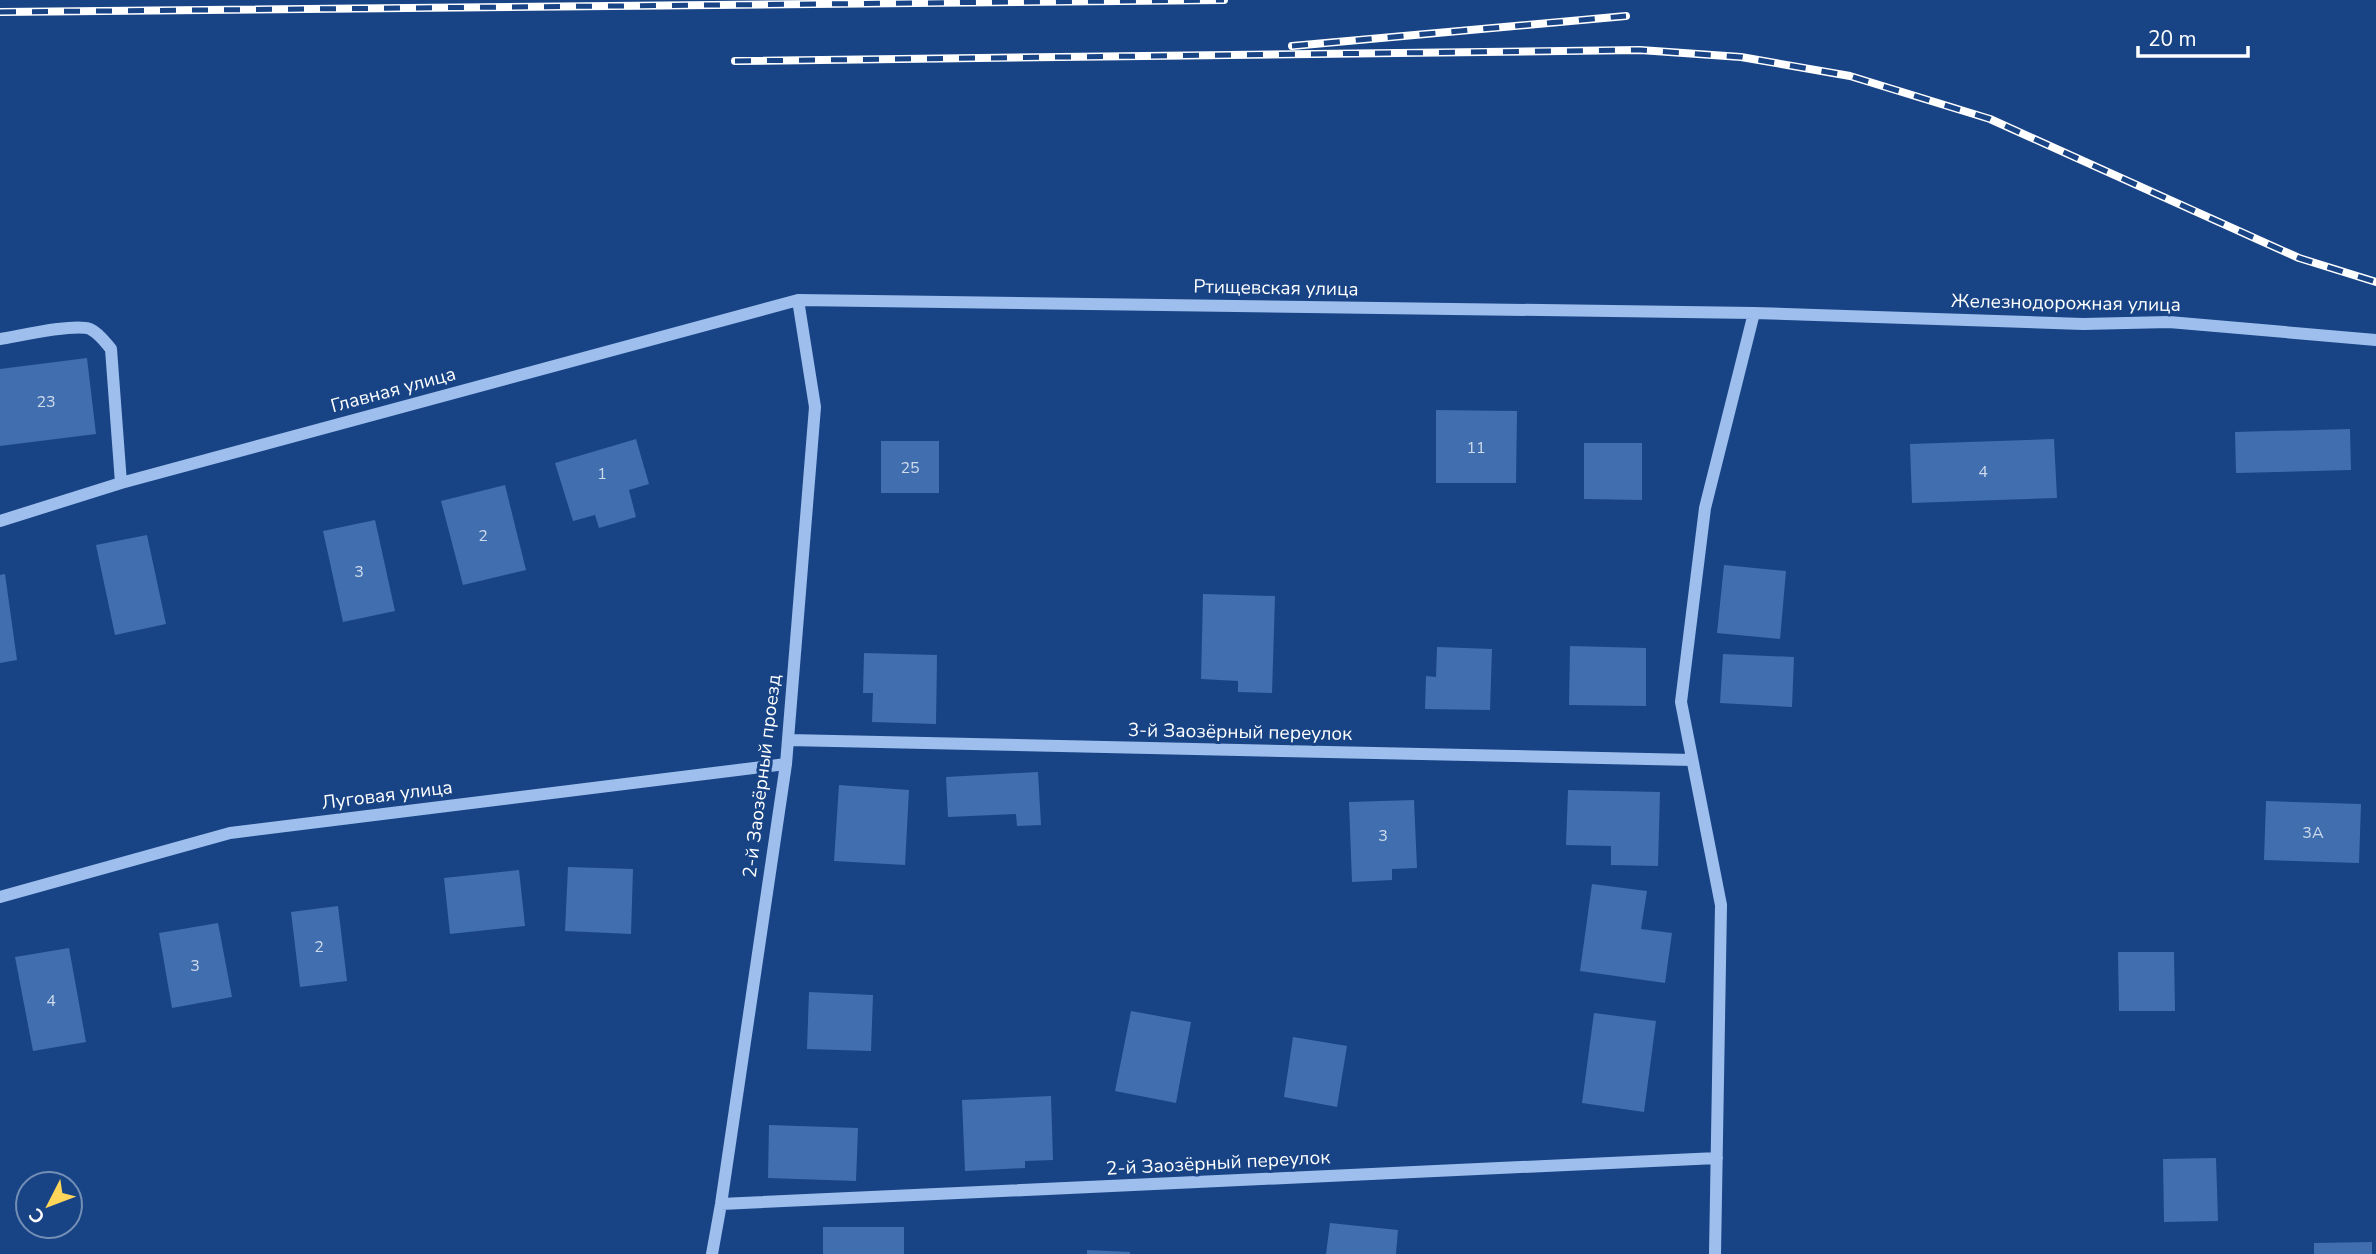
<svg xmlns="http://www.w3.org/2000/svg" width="2376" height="1254" viewBox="0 0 2376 1254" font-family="'Nunito Sans',sans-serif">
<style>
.building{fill:#406eaf}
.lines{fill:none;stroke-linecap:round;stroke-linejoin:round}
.minor{stroke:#9ebfed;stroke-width:12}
.rail-casing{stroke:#fff;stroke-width:8}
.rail{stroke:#184486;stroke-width:5;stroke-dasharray:16;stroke-linecap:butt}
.labels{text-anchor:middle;stroke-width:6;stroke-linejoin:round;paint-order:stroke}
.number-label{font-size:16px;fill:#cfdbeb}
.street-label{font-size:19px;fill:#fff;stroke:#184486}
</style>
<rect width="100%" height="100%" fill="#184486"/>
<path class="building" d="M87,358L96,434L0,446V369Z
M1436,410L1517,411L1516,483H1436Z
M2350,429L2351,470L2236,473L2235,432Z
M636,439L649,484L629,490L636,517L599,528L595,515L573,521L555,463Z
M2054,439L2057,498L1912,503L1910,444Z
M881,441H939V493H881Z
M1584,443H1642V500L1584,499Z
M505,485L526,570L463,585L441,501Z
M375,520L395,611L343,622L323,531Z
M147,535L166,624L115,635L96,545Z
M1724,565L1786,571L1780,639L1717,633Z
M5,574L17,660L0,663V575Z
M1203,594L1275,596L1272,693L1238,692V681L1201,679Z
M1570,646L1646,648V706L1569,705Z
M1437,647L1492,649L1490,710L1425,709L1426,676L1436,677Z
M864,653L937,655L936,724L872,722L873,693H863Z
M1723,654L1794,657L1792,707L1720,703Z
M1038,772L1041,825L1017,826L1016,814L948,817L946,777Z
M839,785L909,790L905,865L834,861Z
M1568,790L1660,792L1658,866L1611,865V846L1566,845Z
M1414,800L1417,868L1392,869V880L1352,882L1349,802Z
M2266,801L2361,804L2359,863L2264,860Z
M568,867L633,869L631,934L565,931Z
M519,870L525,926L450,934L444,878Z
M1592,884L1647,891L1641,929L1672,933L1665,983L1580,971Z
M338,906L347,981L300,987L291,912Z
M218,923L232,997L172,1008L159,933Z
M69,948L86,1042L33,1051L15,957Z
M2118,952H2174L2175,1011H2119Z
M809,992L873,995L871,1051L807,1049Z
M1131,1011L1191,1022L1176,1103L1115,1091Z
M1594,1013L1656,1021L1644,1112L1582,1103Z
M1293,1037L1347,1046L1337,1107L1284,1097Z
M1051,1096L1053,1160L1025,1161V1168L965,1171L962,1100Z
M769,1125L858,1128L856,1181L768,1178Z
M2216,1158L2218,1221L2164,1222L2163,1159Z
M1330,1223L1398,1230L1396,1254H1326Z
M823,1227H904V1254H823Z
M2372,1242V1254H2314V1243Z
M1087,1250L1130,1252V1254H1087Z"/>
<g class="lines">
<path class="minor" d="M0,339C19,336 74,323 90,329C99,333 105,342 111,349L121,483
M0,521L121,483L798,300L1754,313L2083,324L2169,322L2376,340
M788,740L1692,760
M0,897L230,833L786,764
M721,1204L1717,1158
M712,1254L721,1204L786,764L815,407L798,300
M1715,1254L1721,905L1681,702L1705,508L1754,313"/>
<g class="rail-casing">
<path id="rail" d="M0,12L1224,0
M1292,46L1626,16
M735,61L1640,50L1741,57L1850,76L1990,119L2299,258L2376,282"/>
</g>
<use href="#rail" class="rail"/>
</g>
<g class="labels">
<g class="number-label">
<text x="46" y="407">23</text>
<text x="1476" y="453">11</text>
<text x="910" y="473">25</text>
<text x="1983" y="477">4</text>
<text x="602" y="479">1</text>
<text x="483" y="541">2</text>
<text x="359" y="577">3</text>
<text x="2313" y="838">3А</text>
<text x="1383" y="841">3</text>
<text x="319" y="952">2</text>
<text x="195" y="971">3</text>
<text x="51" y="1006">4</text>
</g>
<g class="street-label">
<text transform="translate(1276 287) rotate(1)" y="7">Ртищевская улица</text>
<text transform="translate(2066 302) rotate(1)" y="7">Железнодорожная улица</text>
<text transform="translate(393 389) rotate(-15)" y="7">Главная улица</text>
<text transform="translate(1240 731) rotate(1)" y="7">3-й Заозёрный переулок</text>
<text transform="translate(761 776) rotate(-83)" y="7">2-й Заозёрный проезд</text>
<text transform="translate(387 794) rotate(-7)" y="7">Луговая улица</text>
<text transform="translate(1218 1162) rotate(-3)" y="7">2-й Заозёрный переулок</text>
</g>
</g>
<g transform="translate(49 1205) rotate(228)"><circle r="33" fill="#184486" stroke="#748fb6" stroke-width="2"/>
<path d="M0-5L12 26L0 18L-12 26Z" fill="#ffd55a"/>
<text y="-10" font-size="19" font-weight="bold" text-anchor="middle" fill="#ffffff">С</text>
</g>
<path d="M2138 46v10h110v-10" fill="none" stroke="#ffffff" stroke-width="3.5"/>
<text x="2148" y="46" font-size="21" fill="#ffffff" stroke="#184486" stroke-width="5" paint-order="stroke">20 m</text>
</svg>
